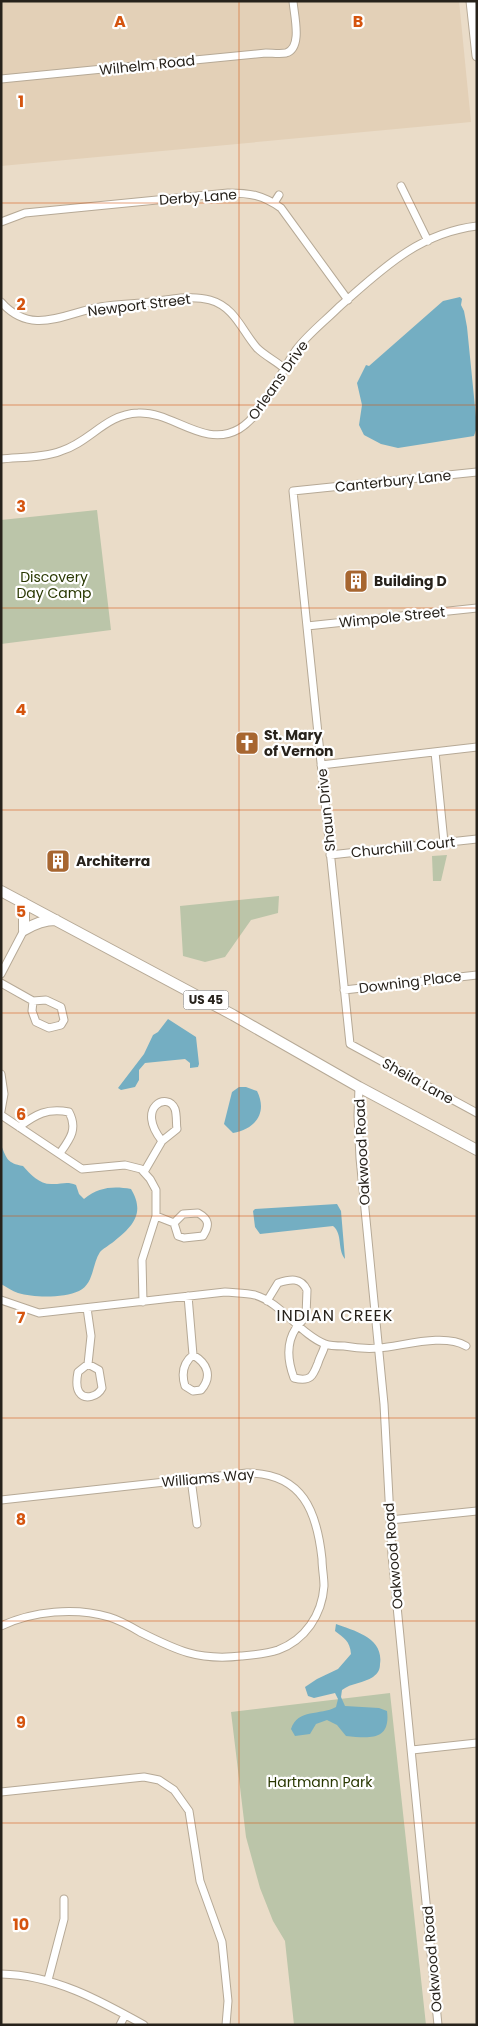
<svg xmlns="http://www.w3.org/2000/svg" width="478" height="2026" viewBox="0 0 478 2026" font-family="Poppins,sans-serif">
<style>
.built{fill:#e3d0b7}
.green{fill:#bbc5a9}
.water{fill:#74aec2}
.lines{fill:none;stroke-linecap:round;stroke-linejoin:round}
.street-casing{stroke:#b6a996;stroke-width:9}
.secondary-casing{stroke:#b6a996;stroke-width:11}
.primary-casing{stroke:#b6a996;stroke-width:12}
.street{stroke:#fff;stroke-width:7}
.secondary{stroke:#fff;stroke-width:9}
.primary{stroke:#fff;stroke-width:10}
.grid{fill:none;stroke:#d5540e;stroke-width:1;stroke-opacity:0.55}
.labels{text-anchor:middle;stroke-width:4.5;stroke-linejoin:round;paint-order:stroke}
.shield{fill:#fff;stroke:#68645f;stroke-width:1}
.shield-label{font-size:12px;font-weight:bold;fill:#27221b}
.street-label{font-size:14px;fill:#27221b;stroke:#fff}
.park-label{font-size:14px;fill:#293802;stroke:#fff}
.poi-label{font-size:14px;font-weight:bold;fill:#27221b;stroke:#fff;text-anchor:start}
.quarter-label{font-size:16px;letter-spacing:1px;fill:#27221b;stroke:#fff}
.grid-label{font-size:16px;text-anchor:middle;font-weight:bold;fill:#d5540e;stroke:#fff;stroke-width:4.5;stroke-linejoin:round;paint-order:stroke}
</style>
<rect width="100%" height="100%" fill="#eadcc8"/>
<path class="built" d="M1,1H459L471,122L1,166Z"/>
<path class="green" d="M97,510L111,630L1,644V520Z
M447,855L441,881H433L432,856Z
M279,896L278,913L251,920L225,957L205,962L183,956L180,906Z
M390,1693L426,2025H294L285,1941L273,1921L260,1888L246,1837L231,1712Z"/>
<path class="water" d="M460,297L462,299L461,305L464,311L467,327L477,427L474,436L398,448L381,444L364,435L359,425L362,405L357,383L366,365L369,366L443,301Z
M168,1019L196,1037L199,1064L198,1067L190,1068V1063L185,1059L145,1063L139,1070V1080L135,1087L121,1090L118,1088L144,1054L153,1035L158,1032Z
M239,1087H246L257,1091C268,1113 255,1129 233,1133L224,1124L232,1092Z
M1,1145C7,1159 7,1163 23,1166C31,1175 40,1185 53,1184C63,1184 67,1181 76,1185L79,1194L84,1199C99,1187 113,1186 131,1189C146,1214 132,1227 112,1243C109,1245 103,1249 100,1252C92,1264 94,1284 79,1291C64,1298 34,1298 18,1293C12,1291 7,1287 1,1284Z
M337,1204L341,1211L345,1259C337,1249 343,1234 333,1226L260,1234L255,1227L253,1211L255,1209Z
M336,1624C355,1631 384,1638 380,1664C380,1670 378,1673 373,1677C364,1683 351,1683 342,1690L341,1697L345,1706L379,1708L387,1711C391,1742 368,1738 346,1736L337,1725L327,1720L316,1724L310,1734L295,1736L291,1729C298,1708 320,1716 336,1707L338,1699L335,1693L314,1698L308,1696L305,1687L317,1679L338,1669L351,1654C350,1641 344,1638 335,1631Z"/>
<g class="lines">
<g class="street-casing">
<path id="street" d="M1,79L266,53C272,53 280,54 286,53C303,48 294,15 293,1
M401,186L428,241
M274,203L279,195
M1,222L25,213L228,193C250,193 263,195 281,208L348,300
M1,302C32,337 65,313 100,307C114,304 128,304 142,303C163,301 190,294 210,300C235,307 242,331 257,348C265,356 276,361 285,369
M1,459C20,457 43,458 61,451C90,442 106,414 138,413C173,411 204,449 239,429C264,414 279,374 296,350C308,334 325,321 339,307C381,270 418,233 477,226
M477,472L293,491L350,1044L477,1113
M307,626L477,608
M435,752L444,842
M321,765L477,747
M330,855L477,839
M1,974L24,930
M1,983L33,1001L46,1000L61,1007L64,1020L61,1025L49,1028L36,1022L32,1011L33,1001
M344,990L477,975
M1,1074L4,1094L1,1111
M359,1087L358,1116L360,1158L384,1404L392,1555L438,2025
M1,1115L82,1169L125,1165L141,1169L150,1179L156,1190V1216L142,1260L143,1302
M19,1127C36,1114 47,1108 69,1112C78,1129 70,1139 60,1153
M144,1172L162,1141L177,1129C176,1124 177,1115 175,1109C168,1091 135,1107 162,1141
M198,1213C209,1219 210,1225 203,1236L184,1238L178,1236L174,1223L183,1214Z
M156,1216L174,1223
M188,1296L193,1355
M1,1300L39,1313L225,1292C235,1293 246,1293 255,1295C280,1302 300,1334 325,1344C330,1346 338,1346 344,1346C355,1348 367,1349 379,1348C403,1346 444,1333 466,1346
M267,1301L278,1283C290,1279 301,1277 307,1290L306,1316C303,1321 299,1323 296,1328C286,1343 288,1362 294,1378C311,1382 313,1376 318,1363C320,1356 324,1351 325,1344
M87,1308L91,1336L88,1364
M193,1355C207,1363 213,1376 201,1390L193,1391L185,1386C181,1373 183,1363 193,1355Z
M88,1364L99,1370L102,1388C98,1396 85,1401 79,1392C76,1387 77,1377 78,1372Z
M191,1479L197,1524
M1,1500L247,1473C303,1473 317,1512 322,1559C322,1568 324,1577 324,1586C322,1615 305,1640 278,1650C266,1654 253,1655 241,1656C198,1661 176,1650 140,1632C130,1626 119,1620 109,1617C75,1607 33,1611 1,1626
M390,1520L477,1511
M412,1750L477,1743
M1,1792L144,1777L159,1780L174,1790L189,1811L200,1881L222,1942L228,2001L226,2025
M1,1974C54,1975 99,2000 144,2025
M48,1980L64,1919V1899
M120,2025L125,2015"/>
</g>
<g class="secondary-casing">
<path id="secondary" d="M471,1L477,56"/>
</g>
<g class="primary-casing">
<path id="primary" d="M1,891L233,1015L359,1087L477,1150
M24,903V930C34,924 44,920 56,920"/>
</g>
<use href="#street" class="street"/>
<use href="#secondary" class="secondary"/>
<use href="#primary" class="primary"/>
</g>
<path class="grid" d="M239,1V2025M1,203H477M1,405H477M1,608H477M1,810H477M1,1013H477M1,1216H477M1,1418H477M1,1621H477M1,1823H477"/>
<defs>
<g id="building-square" transform="scale(1.25)"><rect x="-9" y="-9" width="18" height="18" rx="4" fill="#a76630" stroke="#fff"/><path d="M-4-6H4V6H1V3H-1V6H-4ZM-2.5-4.3h1.7v1.8h-1.7ZM.8-4.3h1.7v1.8H.8ZM-2.5-1h1.7V.8h-1.7ZM.8-1h1.7V.8H.8Z" fill="#fff"/></g>
<g id="church-square" transform="scale(1.25)"><rect x="-9" y="-9" width="18" height="18" rx="4" fill="#a76630" stroke="#fff"/><path d="M-1.2-6h2.4v3.5h3.3v2.4h-3.3V6h-2.4V-.1h-3.3v-2.4h3.3Z" fill="#fff"/></g>
</defs>
<g fill-rule="evenodd">
<use href="#building-square" x="356" y="581"/>
<use href="#church-square" x="247" y="743"/>
<use href="#building-square" x="58" y="861"/>
</g>
<g class="labels">
<rect class="shield" x="183.5" y="990.5" width="45" height="19" rx="4"/>
<g class="shield-label">
<text x="206" y="1004">US 45</text>
</g>
<g class="street-label">
<text transform="translate(147 65) rotate(-6)" y="5">Wilhelm Road</text>
<text transform="translate(198 197) rotate(-4)" y="5">Derby Lane</text>
<text transform="translate(139 305) rotate(-7)" y="5">Newport Street</text>
<text transform="translate(278 380) rotate(-55)" y="5">Orleans Drive</text>
<text transform="translate(393 481) rotate(-6)" y="5">Canterbury Lane</text>
<text transform="translate(392 617) rotate(-6)" y="5">Wimpole Street</text>
<text transform="translate(326 810) rotate(-96)" y="5">Shaun Drive</text>
<text transform="translate(403 847) rotate(-6)" y="5">Churchill Court</text>
<text transform="translate(410 982) rotate(-7)" y="5">Downing Place</text>
<text transform="translate(418 1081) rotate(29)" y="5">Sheila Lane</text>
<text transform="translate(362 1152) rotate(-93)" y="5">Oakwood Road</text>
<text transform="translate(208 1478) rotate(-5)" y="5">Williams Way</text>
<text transform="translate(393 1556) rotate(-95)" y="5">Oakwood Road</text>
<text transform="translate(432 1959) rotate(-95)" y="5">Oakwood Road</text>
</g>
<g class="park-label">
<text x="54" y="582">Discovery<tspan x="54" dy="16">Day Camp</tspan></text>
<text x="320" y="1787">Hartmann Park</text>
</g>
<g class="poi-label">
<text x="374" y="586">Building D</text>
<text x="264" y="740">St. Mary<tspan x="264" dy="16">of Vernon</tspan></text>
<text x="76" y="866">Architerra</text>
</g>
<g class="quarter-label">
<text x="335" y="1321">INDIAN CREEK</text>
</g>
</g>
<g class="grid-label">
<text x="120" y="27">A</text>
<text x="358" y="27">B</text>
<text x="21" y="107">1</text>
<text x="21" y="310">2</text>
<text x="21" y="512">3</text>
<text x="21" y="715">4</text>
<text x="21" y="917">5</text>
<text x="21" y="1120">6</text>
<text x="21" y="1323">7</text>
<text x="21" y="1525">8</text>
<text x="21" y="1728">9</text>
<text x="21" y="1930">10</text>
</g>
<rect width="478" height="2026" fill="none" stroke="#27221b" stroke-width="5"/>
</svg>
